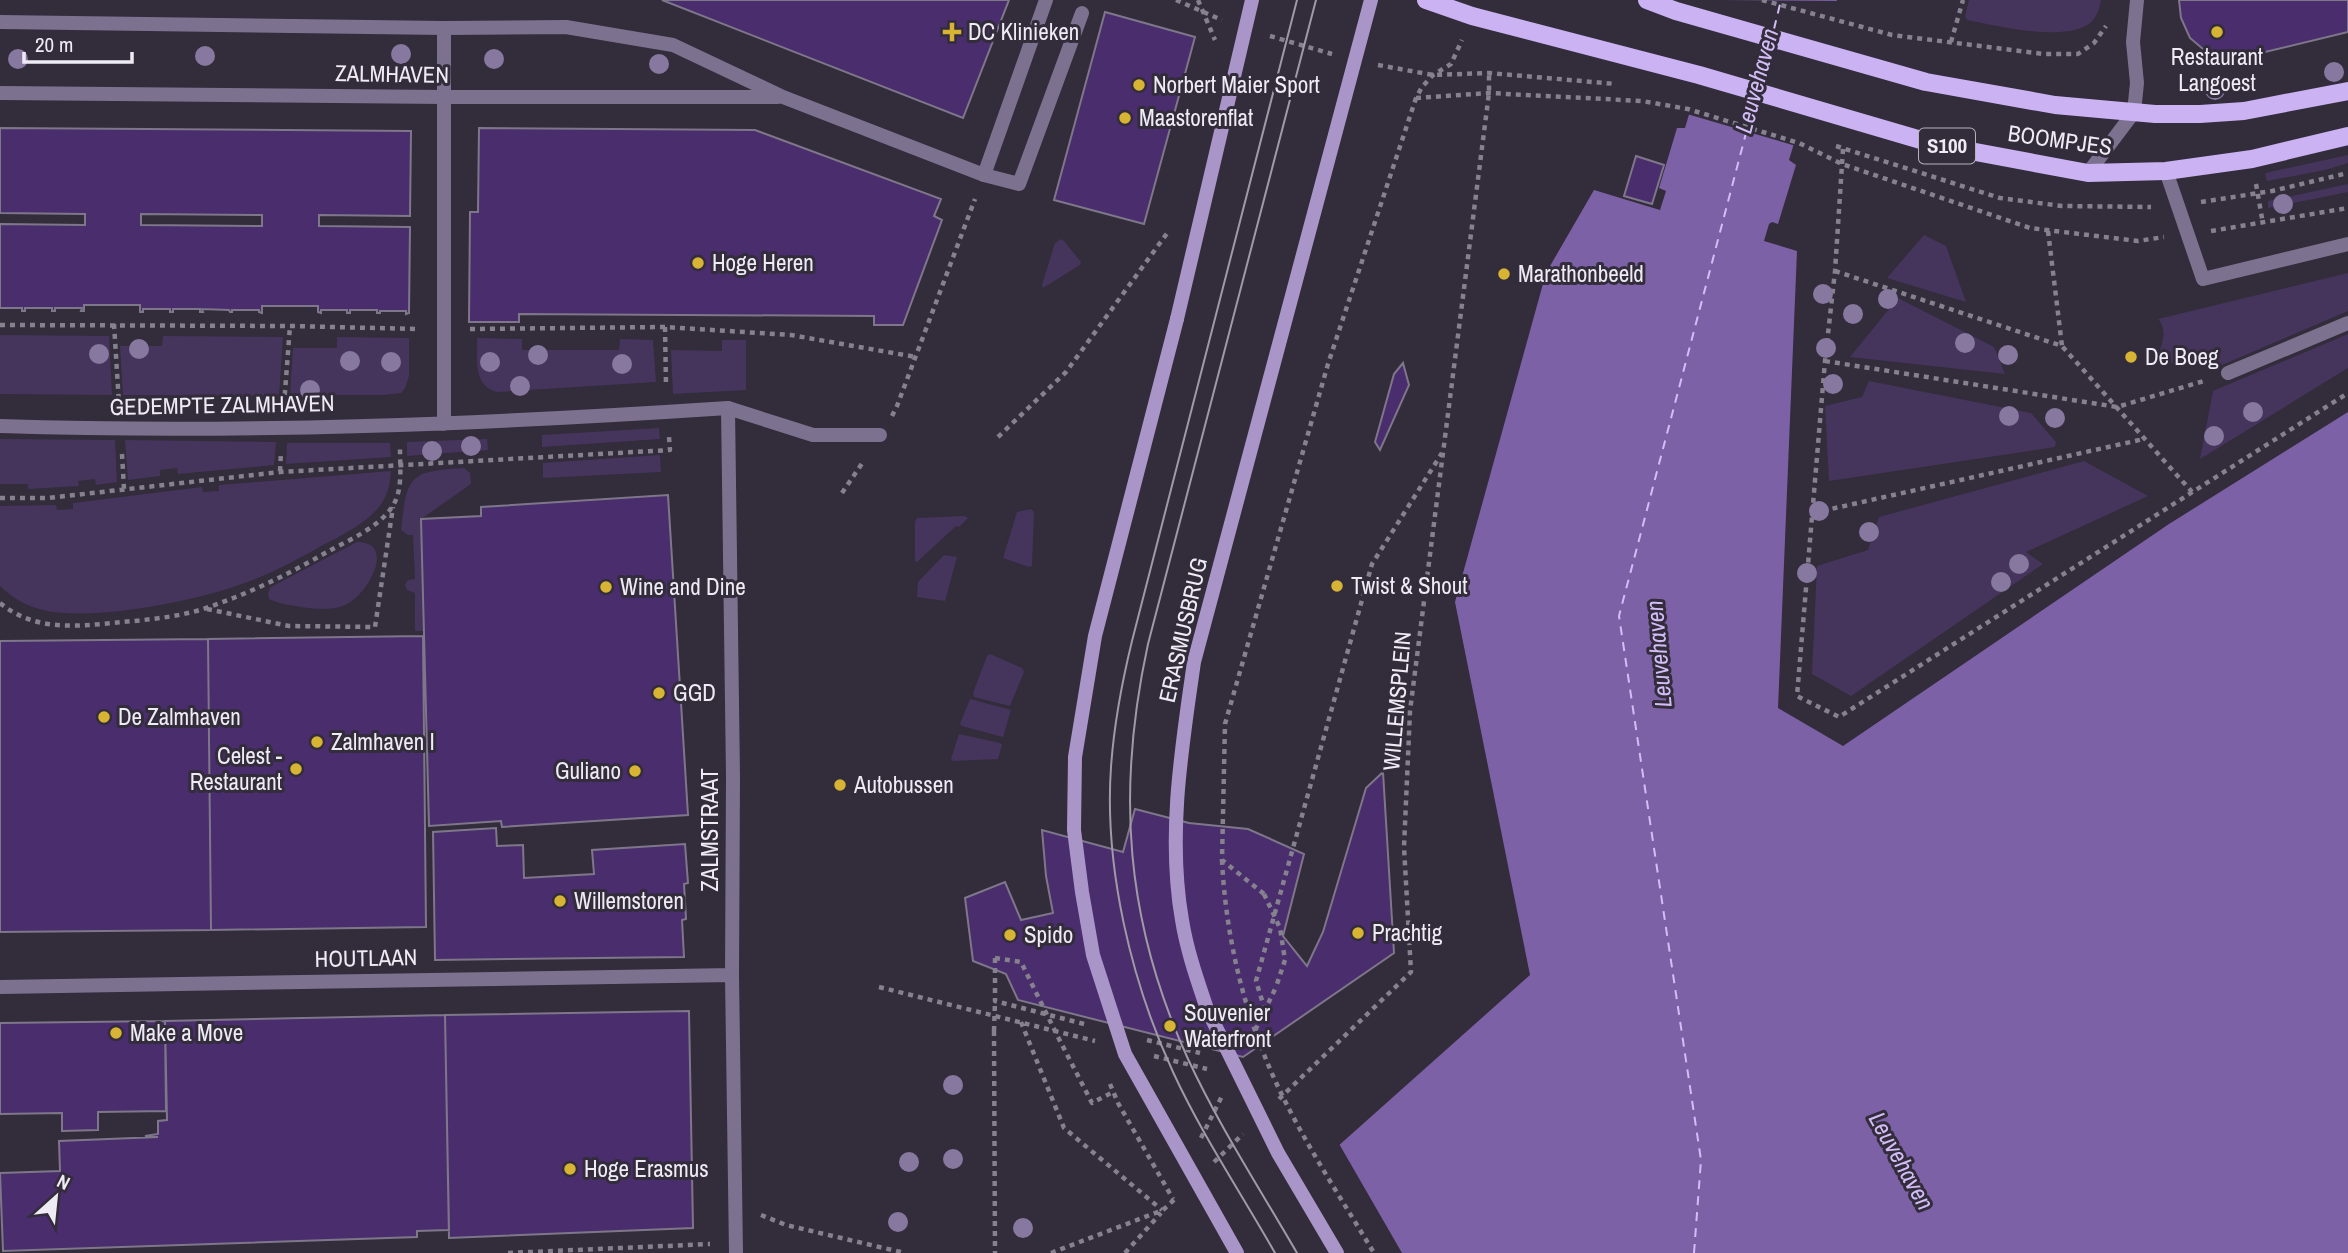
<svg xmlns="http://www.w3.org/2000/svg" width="2348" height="1253" viewBox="0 0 2348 1253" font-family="'Archivo Narrow',sans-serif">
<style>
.green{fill:#45355c}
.water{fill:#7d61a6}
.pier{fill:#322c3b}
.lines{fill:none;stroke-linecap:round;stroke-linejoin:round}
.ferry{stroke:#d3bdf7;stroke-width:2;stroke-dasharray:9 7;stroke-linecap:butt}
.building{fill:#4a2d6d;stroke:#7e778a;stroke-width:2;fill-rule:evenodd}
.path{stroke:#86818e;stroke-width:4.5;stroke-dasharray:5 5;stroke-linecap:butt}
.lane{stroke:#7d7190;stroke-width:14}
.street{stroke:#7d7190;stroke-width:14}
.secondary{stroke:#a995c7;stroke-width:14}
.primary{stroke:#cbb2f2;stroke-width:18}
.tram{stroke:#9f9aa6;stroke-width:2}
.path-bridge{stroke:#86818e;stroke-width:4.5;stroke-dasharray:5 5;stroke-linecap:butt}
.secondary-bridge{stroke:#a995c7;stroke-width:14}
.tree{fill:#87789f}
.poi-dot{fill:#d8b434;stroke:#322c3b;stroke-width:2.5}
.labels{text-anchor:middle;stroke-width:6;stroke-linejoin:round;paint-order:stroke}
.shield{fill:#322c3b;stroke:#b6b2bd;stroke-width:2}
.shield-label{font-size:21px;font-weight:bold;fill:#efebf5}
.poi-label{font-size:23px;fill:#efebf5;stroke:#322c3b;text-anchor:start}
.street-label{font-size:23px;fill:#efebf5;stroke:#322c3b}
.water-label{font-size:24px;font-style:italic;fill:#d3bdf7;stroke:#322c3b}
</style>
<rect width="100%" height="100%" fill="#322c3b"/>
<path class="green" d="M1969,0H2101C2099,9 2097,18 2089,24C2062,42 1998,26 1967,20L1965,16Z
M2348,155V163L2325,170L2267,181L2265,173Z
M2348,184V192L2268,208V201Z
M1924,235L1946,246L1966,302L1887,278Z
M1061,239L1064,241L1081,262L1080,265L1043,288L1042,285L1055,243Z
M2348,273V311L2222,365L2154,362C2161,349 2169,331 2158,319Z
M1898,298L1994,347L2005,374L1850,357Z
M2348,334V368L2200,459L2213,391Z
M0,335L109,336L112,395L0,394Z
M163,336L283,337L279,396L123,395L120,346H162Z
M337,337L409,338V376L405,388L401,393L383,395H290L293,348H337Z
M477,338L522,339V350H619L620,339L653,340L656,382L497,392C472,385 478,359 477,338Z
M722,340H746V390L673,394L671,350L722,351Z
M1869,381L2031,413L2056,442L2055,447L1829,481L1825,406L1862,397Z
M659,428L660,439L542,447V435Z
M0,439L115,440L117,482L96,485L95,479L78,481L79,486L28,489V484H0Z
M487,439L488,450L407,456V442Z
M125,440L276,442L274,465L178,474L177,468L160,470V476L128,480Z
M287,443H390L391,457L286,464Z
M660,455L661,472L543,478V463Z
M2084,461L2148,496L2026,552L2043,564L1851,696L1812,674L1817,566L1868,550L1879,517Z
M464,468L470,473L471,484L421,519L423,631H415V593L407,590L405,585L408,580L415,579L413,535H408L401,530C407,476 409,471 464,468Z
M391,471C390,484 388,495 380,506C366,523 343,535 323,545C295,561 267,576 236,586C190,602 82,624 36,608C23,604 10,596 0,586V506L56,505L57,510L73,509V503L202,487L203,492L219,491V485Z
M1031,509L1034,512L1032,566L1029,567L1003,558L1017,512Z
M964,516L968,518L959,527L956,526L917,562L915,561V522L917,518Z
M357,542C397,542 368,595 345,605C331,611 316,609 301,607C290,605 279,604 269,599L268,593L271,587Z
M944,555L957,557L945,601L917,597L918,582Z
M990,654L1022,668L1024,672L1010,706L974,697L973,693L987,656Z
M970,699L1011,710L1003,737L962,726L960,724Z
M959,734L1000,743L1002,745L998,759L953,761L951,759Z"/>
<path class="water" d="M1723,0H1837L1789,160L1796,165L1778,224L1772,222L1769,224L1764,241L1797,251L1778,708L1843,746L2169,524L2348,412V1253H1218L1530,975L1455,602L1546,273L1594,190L1660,210L1666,191L1659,188L1677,128H1685Z"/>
<path class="pier" d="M1722,0L1840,1L1796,146L1687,114Z
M1338,1142L1402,1253H1214L1215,1250Z"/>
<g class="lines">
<path class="ferry" d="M1774,29L1781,0
M1759,83L1769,45
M1694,1253L1701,1160L1619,616L1755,99"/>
</g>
<path class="building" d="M662,0H1009L963,118Z
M2179,0H2348V32L2244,57H2218L2203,49L2190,38L2181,18Z
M1105,12L1195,37L1144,224L1054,200Z
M0,128L411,131L410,216L319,215V226L410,227L409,313L406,314V311H380V313H377V310H350V313H347V310H321V313L318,312V306H262V313L259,312V310H232V312H230L229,310L202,309L203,312H200V309H173V312H170V309H143V312H140V305H84V311H81L82,308H55V311H52V308H25V311H22V308H0V224L85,225V214L0,213ZM141,214L262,215V226L141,225Z
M479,128L755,130L941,199L934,216L942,220L903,325H874V316L519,314V322H469L470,212H478Z
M1636,156L1664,165L1652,204L1624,196Z
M1403,363L1409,385L1380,450L1375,442L1394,374Z
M668,495L688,815L502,827L501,821L429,826L421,519L481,516V507Z
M423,636L426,927L211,930L208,639Z
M208,639L211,930L0,932V641Z
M1383,772L1394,953L1243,1057L1018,1000L1006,974L973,961L965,898L1005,882L1021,920L1053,913L1046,876L1042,830L1123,852L1135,809L1189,823L1248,829L1304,854L1283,936L1307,966L1323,932L1366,788Z
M496,828L497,846L523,845L524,878L594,874L592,850L685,844L688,883L684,884L686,919L682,920L684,957L435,960L433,832Z
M689,1011L693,1228L449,1238L445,1015Z
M445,1015L449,1230L417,1231V1237L3,1251L0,1173L60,1171L59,1141L158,1137L145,1136L158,1134V1121L167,1120L165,1021Z
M165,1021L166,1111L98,1112V1130L62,1131V1113L0,1114V1023Z"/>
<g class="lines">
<path class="path" d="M1176,0L1222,20
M1198,0L1215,40
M1762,0L1892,35L2044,54H2078L2094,43L2106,26
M1270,36L1332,54
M1951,42L1963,0
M1378,65L1433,75L1489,73L1616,84
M1416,98L1489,93L1642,101L1688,109L1799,143L1842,164L2030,228L2138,241L2164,237
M1836,146L2000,198L2062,206L2151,207
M1843,149L1835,271L1825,361L1797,696L1839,717L2348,393
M2256,184L2263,224
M2201,202L2272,191L2348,173
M2048,231L2062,346
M2211,231L2348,208
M1835,271L2062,346L2192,492
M114,324L119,404
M0,325L290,326L419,329
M665,327L666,386
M470,329L665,327L791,335L916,357
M1825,361L2117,407L2207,380
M284,405L290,326
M892,416L897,406L975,199
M998,437L1066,372L1168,232
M122,454L124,489
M280,471L281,452
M842,493L863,462
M0,498H48L280,472L670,450L669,437
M1813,513L2144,439
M0,603C33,630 71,627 112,623C143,620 176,618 206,608C248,594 289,574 327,552C349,540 378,528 392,507C403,491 400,468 400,449
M207,609L289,626L375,627L393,507
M1264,894L1222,860L1225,724L1328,364L1416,98L1422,87L1433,75L1451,64L1462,40
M995,958V1001L1088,1025
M879,987L1095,1041
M1265,1010L1256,981L1372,564L1442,453
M1021,1022L1064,1128L1162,1210
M994,1031L995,1253
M1058,1037L1092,1103L1113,1092
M1251,1039L1276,987
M1147,1040L1200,1053
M1154,1056L1207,1069
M1279,1099L1411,972L1404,847L1410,711L1489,93V73
M1201,1138L1222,1096
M1214,1162L1243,1134
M761,1215L786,1225L905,1253
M508,1253L710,1244
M1051,1253L1163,1210L1177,1197
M1125,1253L1161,1213"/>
<path class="lane" d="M984,175L1019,184L1082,13
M728,408L813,435H880"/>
<path class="street" d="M0,22L444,28L566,27L673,45L783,97L984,175L1046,0
M444,28V424
M0,93L443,97H778
M2166,171L2203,279L2348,244
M2088,173L2134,112L2137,83L2133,42L2137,0
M2228,373L2348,323
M0,426C243,434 486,424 728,408L733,777L732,975L736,1253
M0,987L732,975"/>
<path class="secondary" d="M1177,319L1252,0
M1207,1009C1197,979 1187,951 1182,920C1167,835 1182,746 1194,662L1371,0"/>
<path class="primary" d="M1426,0L1472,16L1699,75L1938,145L2088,173L2166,171L2252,159L2348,136
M1647,0L1676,11L1926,82L2055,105L2155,114H2200L2244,111L2348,91"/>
<path class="tram" d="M1275,1253C1241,1193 1202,1135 1173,1072C1131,981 1104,867 1111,767C1114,724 1122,682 1132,641L1297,0
M1297,1253C1260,1189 1219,1126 1188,1059C1125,921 1116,791 1148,644L1316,0"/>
<path class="path-bridge" d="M1222,860C1226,943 1247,1026 1285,1101C1311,1153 1344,1203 1374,1253
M1264,894L1280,928L1285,960L1276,987
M995,958L1021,962L1058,1037
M994,1031L995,1001
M1110,1084L1118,1103L1173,1199"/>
<path class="secondary-bridge" d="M1177,319L1095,636L1075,757L1074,830L1082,892L1093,955L1125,1054L1237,1253
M1207,1009L1278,1153L1337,1253"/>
</g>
<g class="tree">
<circle cx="401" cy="54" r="10"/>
<circle cx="205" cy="56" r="10"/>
<circle cx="18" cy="59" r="10"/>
<circle cx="494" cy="59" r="10"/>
<circle cx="659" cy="64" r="10"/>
<circle cx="2334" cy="72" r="10"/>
<circle cx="2215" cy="90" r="10"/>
<circle cx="2283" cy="204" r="10"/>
<circle cx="1823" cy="294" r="10"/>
<circle cx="1888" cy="299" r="10"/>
<circle cx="1853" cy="314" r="10"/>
<circle cx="1965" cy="343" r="10"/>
<circle cx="1826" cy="348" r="10"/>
<circle cx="139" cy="349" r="10"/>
<circle cx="99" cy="354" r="10"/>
<circle cx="538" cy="355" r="10"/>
<circle cx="2008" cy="355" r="10"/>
<circle cx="350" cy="361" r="10"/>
<circle cx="391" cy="362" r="10"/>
<circle cx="490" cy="362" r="10"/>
<circle cx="622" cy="364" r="10"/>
<circle cx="1833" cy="384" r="10"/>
<circle cx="520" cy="386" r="10"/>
<circle cx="310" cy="390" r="10"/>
<circle cx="2253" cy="412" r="10"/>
<circle cx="2009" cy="416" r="10"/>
<circle cx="2055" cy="418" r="10"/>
<circle cx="2214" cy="436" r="10"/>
<circle cx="471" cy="446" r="10"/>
<circle cx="432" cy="451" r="10"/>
<circle cx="1819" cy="511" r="10"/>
<circle cx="1869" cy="532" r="10"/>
<circle cx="2019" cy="564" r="10"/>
<circle cx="1807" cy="573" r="10"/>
<circle cx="2001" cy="582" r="10"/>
<circle cx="953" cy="1085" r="10"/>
<circle cx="953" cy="1159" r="10"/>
<circle cx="909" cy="1162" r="10"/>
<circle cx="898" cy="1222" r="10"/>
<circle cx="1023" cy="1228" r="10"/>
</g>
<g class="poi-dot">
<path d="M948.5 21.5h7v7h7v7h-7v7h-7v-7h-7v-7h7z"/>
<circle cx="2217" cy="32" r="7"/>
<circle cx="1139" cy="85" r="7"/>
<circle cx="1125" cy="118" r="7"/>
<circle cx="698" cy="263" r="7"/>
<circle cx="1504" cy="274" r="7"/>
<circle cx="2131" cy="357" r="7"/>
<circle cx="1337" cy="586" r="7"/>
<circle cx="606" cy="587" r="7"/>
<circle cx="659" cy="693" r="7"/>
<circle cx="104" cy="717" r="7"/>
<circle cx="317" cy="742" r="7"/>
<circle cx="296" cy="769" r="7"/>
<circle cx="635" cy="771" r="7"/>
<circle cx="840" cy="785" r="7"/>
<circle cx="560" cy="901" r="7"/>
<circle cx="1358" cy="933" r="7"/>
<circle cx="1010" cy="935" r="7"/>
<circle cx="1170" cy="1026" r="7"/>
<circle cx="116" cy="1033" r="7"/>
<circle cx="570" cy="1169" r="7"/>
</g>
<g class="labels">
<rect class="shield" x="1919" y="128.5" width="56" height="35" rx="5"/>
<g class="shield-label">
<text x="1947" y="153">S100</text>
</g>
<g class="poi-label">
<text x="968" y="40">DC Klinieken</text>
<text x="2217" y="65" text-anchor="middle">Restaurant<tspan x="2217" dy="26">Langoest</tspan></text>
<text x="1153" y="93">Norbert Maier Sport</text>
<text x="1139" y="126">Maastorenflat</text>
<text x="712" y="271">Hoge Heren</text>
<text x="1518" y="282">Marathonbeeld</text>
<text x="2145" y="365">De Boeg</text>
<text x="1351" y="594">Twist &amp; Shout</text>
<text x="620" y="595">Wine and Dine</text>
<text x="673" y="701">GGD</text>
<text x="118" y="725">De Zalmhaven</text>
<text x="331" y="750">Zalmhaven I</text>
<text x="282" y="764" text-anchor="end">Celest -<tspan x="282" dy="26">Restaurant</tspan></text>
<text x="621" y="779" text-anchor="end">Guliano</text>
<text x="854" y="793">Autobussen</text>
<text x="574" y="909">Willemstoren</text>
<text x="1372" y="941">Prachtig</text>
<text x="1024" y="943">Spido</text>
<text x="1184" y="1021">Souvenier<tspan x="1184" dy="26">Waterfront</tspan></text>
<text x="130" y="1041">Make a Move</text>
<text x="584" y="1177">Hoge Erasmus</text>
</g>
<g class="street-label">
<text transform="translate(392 74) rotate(1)" y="8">ZALMHAVEN</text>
<text transform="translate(2060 140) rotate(8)" y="8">BOOMPJES</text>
<text transform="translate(222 405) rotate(-1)" y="8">GEDEMPTE ZALMHAVEN</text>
<text transform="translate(1183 630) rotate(-77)" y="8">ERASMUSBRUG</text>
<text transform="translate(1397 701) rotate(-85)" y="8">WILLEMSPLEIN</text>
<text transform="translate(710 830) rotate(-90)" y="8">ZALMSTRAAT</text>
<text transform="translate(366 958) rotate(-1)" y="8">HOUTLAAN</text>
</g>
<g class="water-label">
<text transform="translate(1757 81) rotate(-75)" y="8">Leuvehaven</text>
<text transform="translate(1659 654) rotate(-95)" y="8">Leuvehaven</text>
<text transform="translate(1901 1161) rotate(61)" y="8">Leuvehaven</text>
</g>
</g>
<g transform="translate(56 1197) rotate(27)" stroke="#322c3b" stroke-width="5" paint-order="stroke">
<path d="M0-5L12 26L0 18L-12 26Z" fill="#efebf5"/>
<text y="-10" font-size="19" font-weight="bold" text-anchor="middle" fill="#efebf5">N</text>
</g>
<path d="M24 52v10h108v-10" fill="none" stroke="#efebf5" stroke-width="3.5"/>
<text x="35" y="52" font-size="21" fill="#efebf5" stroke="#322c3b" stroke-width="5" paint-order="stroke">20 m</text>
</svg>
